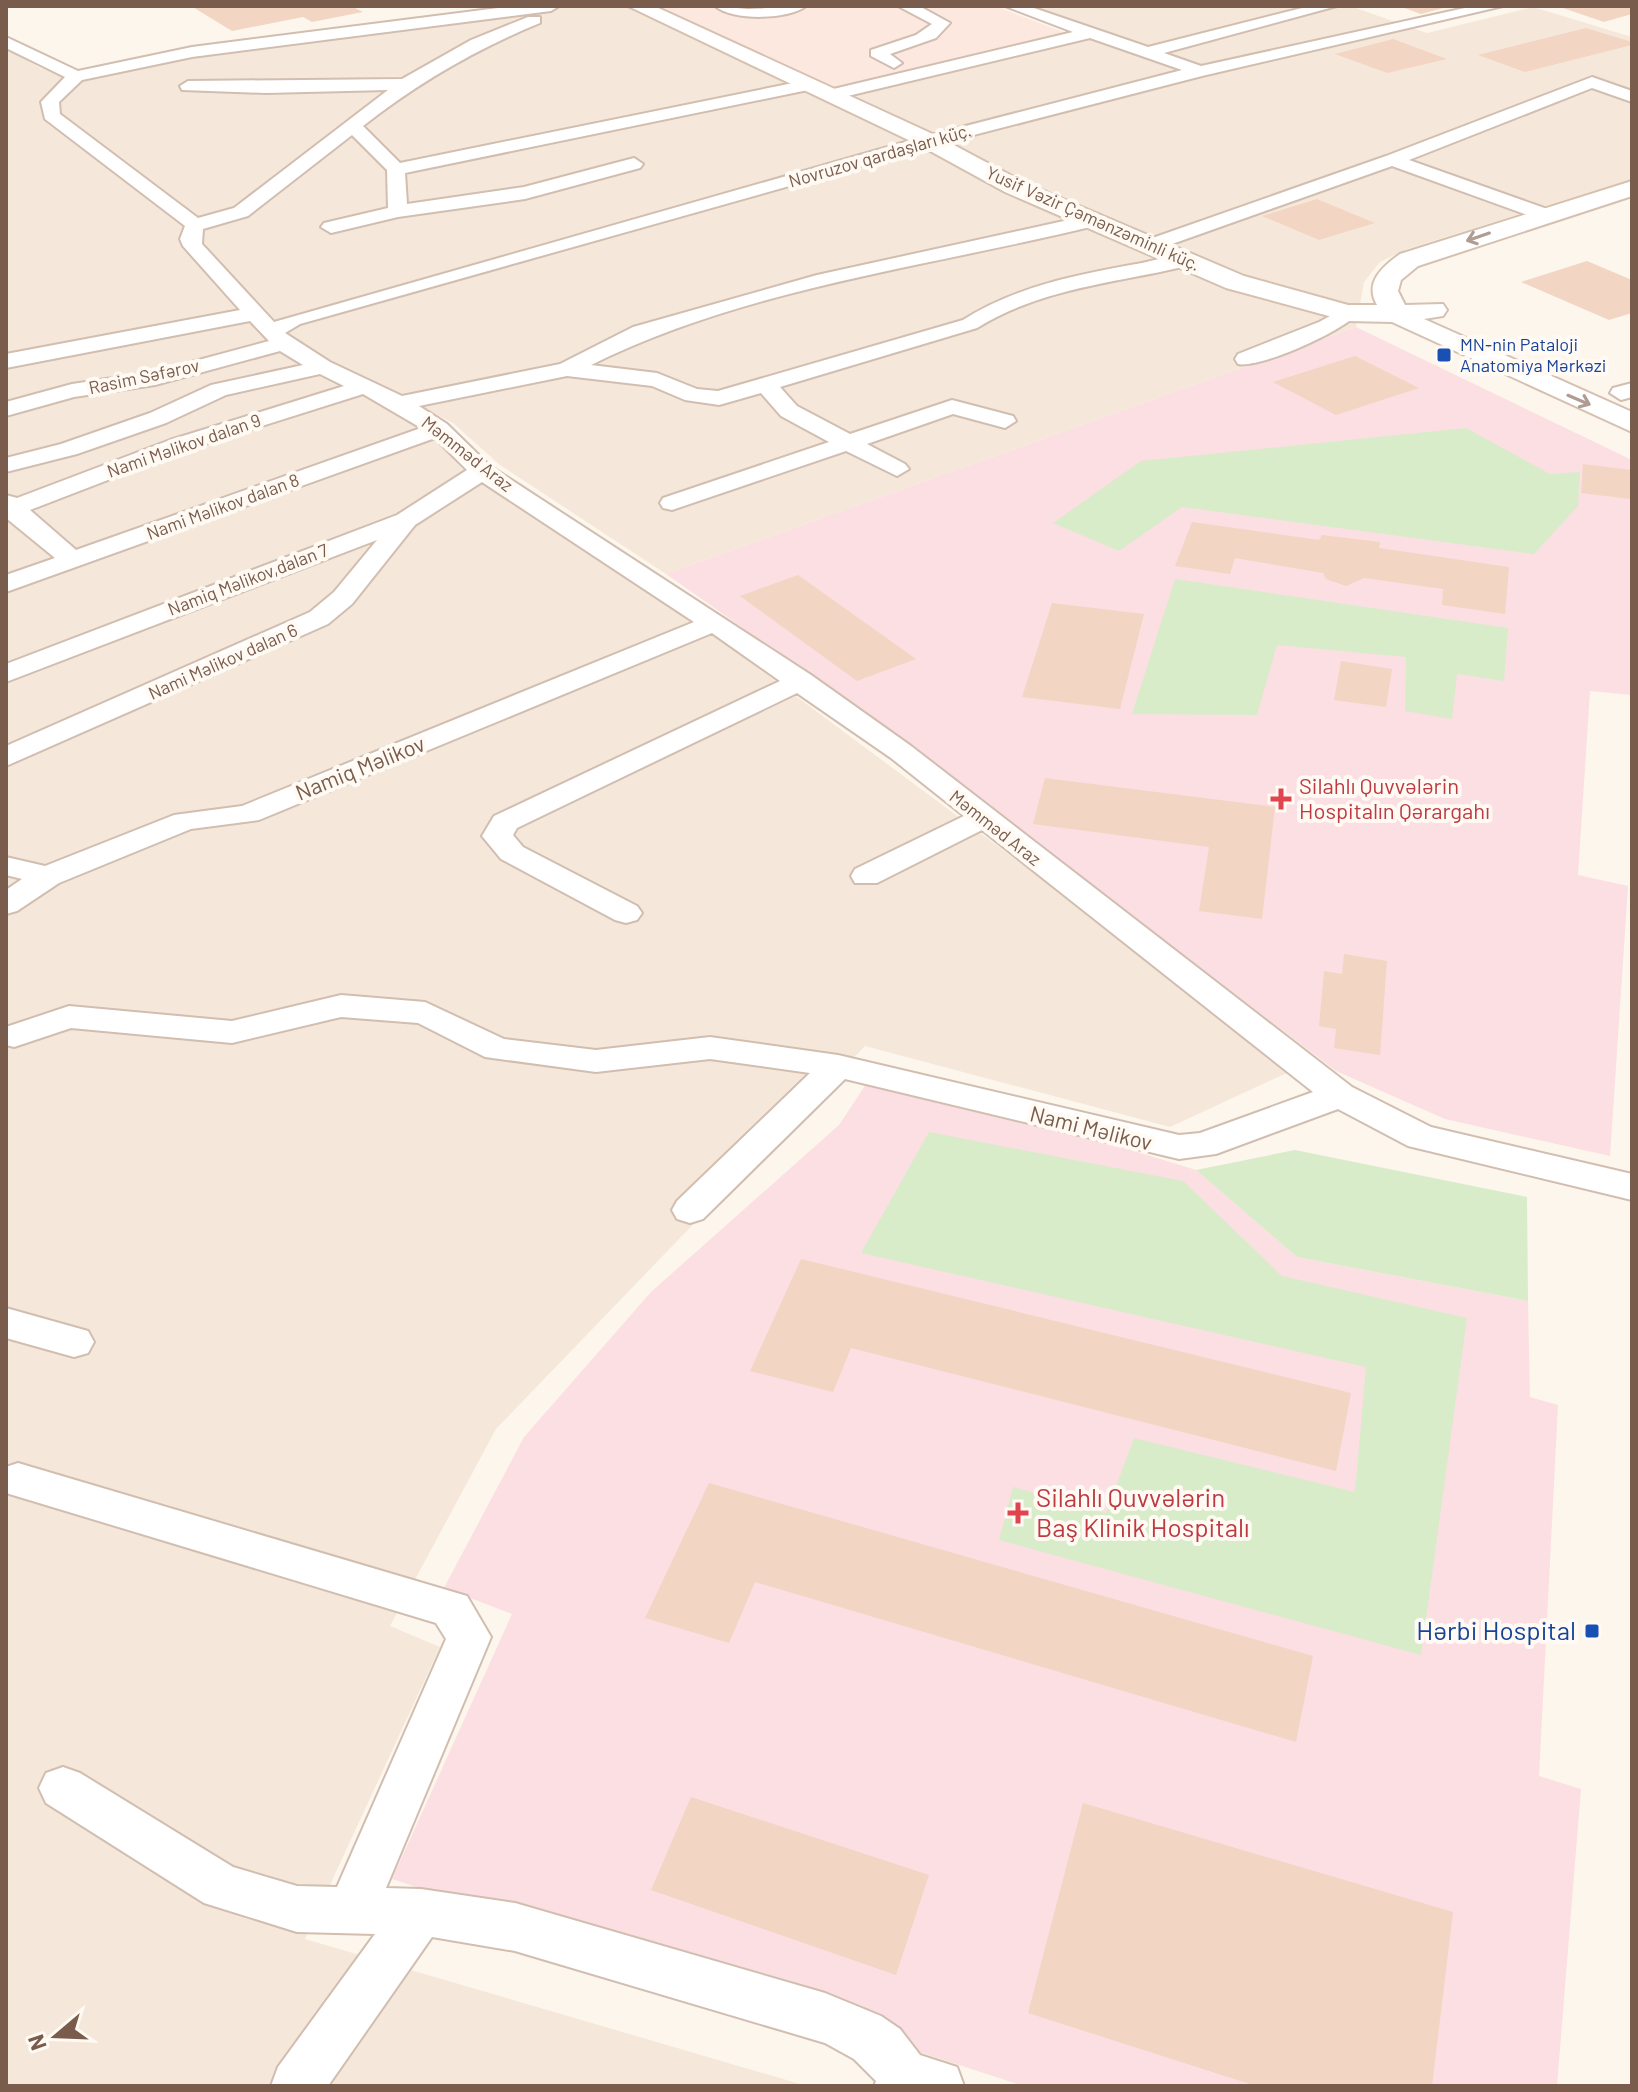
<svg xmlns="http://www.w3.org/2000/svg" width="1638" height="2092" viewBox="0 0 1638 2092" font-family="Barlow,sans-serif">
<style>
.residential{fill:#f5e8da}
.commercial{fill:#fde8e0}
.medical{fill:#fbdfe3}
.green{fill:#d8ecc9}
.building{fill:#f3d5c3}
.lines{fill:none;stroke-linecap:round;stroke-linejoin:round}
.street-casing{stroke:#d1beb0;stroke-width:4}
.secondary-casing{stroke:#d6c0b0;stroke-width:4}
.street{fill:#fff;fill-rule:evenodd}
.secondary{fill:#fff;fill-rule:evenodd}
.oneway{stroke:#af9d94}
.transit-dot{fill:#1a4fb4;stroke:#fffaf3;stroke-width:3}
.health-dot{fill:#e0444e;stroke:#fffaf3;stroke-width:3}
.labels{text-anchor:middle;stroke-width:8;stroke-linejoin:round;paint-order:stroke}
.far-street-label{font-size:18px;fill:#7a5c4d;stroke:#fffaf3}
.far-transit-label{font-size:18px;fill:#164399;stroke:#fffaf3;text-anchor:start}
.street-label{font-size:22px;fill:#7a5c4d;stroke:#fffaf3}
.health-label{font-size:22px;fill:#be3a42;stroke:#fffaf3;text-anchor:start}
.near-health-label{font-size:26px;fill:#be3a42;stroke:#fffaf3;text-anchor:start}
.near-transit-label{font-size:26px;fill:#164399;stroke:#fffaf3;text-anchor:end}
</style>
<rect width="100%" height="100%" fill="#fdf6ec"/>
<path class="residential" d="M584,6H629L833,101L1098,35L1023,6H1350L1427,33L1533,7L1632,37V179L1407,249L1380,262L1364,282L1356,327L666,574L500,465L453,423L297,346L197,240L201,221L59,113L58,100L82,79L173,59L553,7Z
M6,48L40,68L67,77L44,101V116L185,226L181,241L277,350L394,409L434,436L465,473L696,622L1189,988L1289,1072L1170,1127L865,1046L496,1429L390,1626L440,1647L305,1939L807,2086H6Z"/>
<path class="commercial" d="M656,6H995L1071,35L840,90Z"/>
<path class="medical" d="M1356,327L1632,460V695L1590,691L1578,875L1628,886L1610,1156L1445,1119L1336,1071L877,722L666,574Z
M878,1066L968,1100L1196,1170L1297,1257L1528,1301L1530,1397L1558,1405L1539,1776L1581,1789L1557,2086H1023L392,1879L512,1614L444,1588L524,1437L651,1292L839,1125Z"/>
<path class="green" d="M1466,428L1550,474L1580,472L1578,506L1534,554L1182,507L1119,551L1053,523L1141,461Z
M1175,579L1508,628L1504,681L1457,674L1452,719L1405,711L1406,657L1277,645L1257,715L1132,714Z
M929,1132L1183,1181L1282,1276L1467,1318L1421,1655L999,1540L1013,1487L1106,1513L1134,1438L1355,1492L1366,1367L861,1253Z
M1295,1150L1527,1197L1528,1301L1297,1257L1196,1170Z"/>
<path class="building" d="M191,6H351L363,12L312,22L303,17L232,31Z
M1399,6H1447V7L1421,14Z
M1557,6H1632V14L1604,22Z
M1586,28L1632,42V45L1525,72L1478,55Z
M1393,39L1447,59L1387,73L1335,54Z
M1317,199L1375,223L1319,240L1262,216Z
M1587,261L1632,280V313L1609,320L1521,282Z
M1355,356L1419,388L1336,415L1273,382Z
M1583,464L1631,470L1630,499L1581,493Z
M1192,522L1319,540L1322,535L1380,542L1379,548L1509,567L1505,614L1442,605L1443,589L1364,578L1346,586L1326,579L1323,573L1235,558L1230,574L1175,566Z
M798,575L916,659L857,681L740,596Z
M1052,603L1144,614L1120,709L1022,697Z
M1341,661L1392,669L1386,707L1334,700Z
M1045,778L1275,807L1262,919L1199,911L1209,847L1033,824Z
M1344,954L1387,961L1380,1055L1334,1048L1336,1029L1319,1026L1324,971L1342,974Z
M801,1259L1351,1393L1336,1471L851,1348L833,1392L750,1371Z
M709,1483L1313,1656L1296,1742L755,1582L729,1643L645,1618Z
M691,1797L929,1875L896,1975L651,1890Z
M1083,1803L1453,1912L1432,2086H1256L1028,2013Z"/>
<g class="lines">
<g class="street-casing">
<path id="street" d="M514,6H559L551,11L192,57L82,80L59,102L60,114L198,218L234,208L388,90L266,93L182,90L180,86L188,81L402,79L471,40L528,17H540V23C474,50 418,83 363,126L400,163L808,80L816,85L808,90L405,173L407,204L524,187L634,158L643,164L640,168L525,199L398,217L331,233L321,227L324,223L388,208L387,170L352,135L248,216L203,229L202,244L274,322L923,137L1182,70L1090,38L831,100L822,95L825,91L1073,32L1005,6H1028L1148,47L1310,6H1337L1164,53L1201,66L1474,6H1503L1202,76L935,145L300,324L285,333L330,362L402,396L560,364L633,327L817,275L1091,215L1101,221L1098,225C929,267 748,287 591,365L657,373L697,389L718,391L963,320C1016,286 1080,274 1142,263C1157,260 1176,253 1191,257L1194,261L1191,265C1118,283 1043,287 977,328L780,387L797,406L850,434L952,400L1013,416L1016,421L1005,428L953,414L867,444L905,464L909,469L897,476L846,451L672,510L663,508L660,503L663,498L829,442L781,416L761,393L719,405L685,400L652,386L567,376L419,406L447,424L490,466L811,675L911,746L1352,1087L1431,1127L1632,1174V1200L1408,1146L1338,1109L1216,1154L1179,1159L845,1079L703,1219L690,1223L677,1219L672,1210L677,1201L810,1073L710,1059L596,1072L485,1057L418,1023L341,1017L232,1043L71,1028L14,1047L6,1045V1027L69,1006L232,1021L341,995L425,1002L504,1039L596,1050L710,1037L838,1055L1179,1135L1200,1133L1313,1092L982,830L877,883H855L851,876L855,869L964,816L891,758L797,693L517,828L513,835L523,847L637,906L642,913L637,920L626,923L615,920L501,859L482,836L494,816L780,681L712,633L259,820L191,829L59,883L17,911L6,914V890L22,879L6,875V857L45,866L174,815L242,806L694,622L482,482L415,525L352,604L328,624L6,766V746L310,612L334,592L377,540L6,682V664L397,515L467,470L435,438L6,592V575L55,558L6,518V495L17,498L170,440L344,386L320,374L226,395L166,423L77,454L6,472V458L61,444L150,413L211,385L303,365L280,351L155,385L74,397L6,416V402L72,384L154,372L269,341L250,321L6,368V354L240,310L183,246L180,239L185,226L45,119L41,102L65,77L6,48V37L78,71L192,47ZM363,394L421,428L76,550L30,510L186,450Z
M715,6L748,9L806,6C789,20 732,21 715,6Z
M898,6H919L950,23L936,38L890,54L902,63L894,68L871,56V50L916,35L932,24Z
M1592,77L1632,91V102L1592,88L1409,160L1550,210L1553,214L1550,218H1536L1392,166L1158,249L1151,251L1141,245L1144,241L1386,156Z
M1347,307L1358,313C1344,331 1259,369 1238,364L1235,359L1238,354L1319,322Z
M1632,383V397L1621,400L1610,393L1613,388Z
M6,1308L88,1331L94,1342L88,1353L74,1357L6,1338Z
M18,1463L467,1596L491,1637L386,1888L421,1889L515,1903L825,1993L881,2016L900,2029L920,2055L957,2067L964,2086H874L876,2081L854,2059L825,2043L515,1951L432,1937L328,2086H271L278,2067L375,1934L297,1932L204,1903L46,1803L39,1788L46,1773L63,1767L80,1773L233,1867L297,1886L337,1887L446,1639L436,1623L6,1493V1467Z"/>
</g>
<g class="secondary-casing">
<path id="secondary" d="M628,6H654L937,136L1023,182L1244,276L1348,305H1377C1364,283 1382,267 1400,254L1632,181V196L1418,266L1401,280L1398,291L1405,305L1443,304L1447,310L1443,316L1424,319L1632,412V432L1392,322L1347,321L1226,288L1005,192L921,146Z"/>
</g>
<use href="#street" class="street"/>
<use href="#secondary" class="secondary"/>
</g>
<defs><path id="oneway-shaft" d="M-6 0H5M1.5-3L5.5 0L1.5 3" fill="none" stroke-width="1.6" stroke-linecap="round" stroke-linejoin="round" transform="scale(2)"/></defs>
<g class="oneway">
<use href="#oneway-shaft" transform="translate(1478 237) rotate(161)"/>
<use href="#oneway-shaft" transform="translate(1579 400) rotate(23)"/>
</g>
<g class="transit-dot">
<rect x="1436" y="347" width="16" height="16" rx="4"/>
<rect x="1584" y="1623" width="16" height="16" rx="4"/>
</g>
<g class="health-dot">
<path d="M1277 787h8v8h8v8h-8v8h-8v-8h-8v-8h8z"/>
<path d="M1014 1501h8v8h8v8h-8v8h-8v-8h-8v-8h8z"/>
</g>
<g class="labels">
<g class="far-street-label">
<text transform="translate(880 156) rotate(-16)" y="6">Novruzov qardaşları küç.</text>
<text transform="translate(1093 219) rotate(24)" y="6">Yusif Vəzir Çəmənzəminli küç.</text>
<text transform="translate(144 377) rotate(-12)" y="6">Rasim Səfərov</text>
<text transform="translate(184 446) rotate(-19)" y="6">Nami Məlikov dalan 9</text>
<text transform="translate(467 454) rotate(38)" y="6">Məmməd Araz</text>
<text transform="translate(223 507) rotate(-20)" y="6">Nami Məlikov dalan 8</text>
<text transform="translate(248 580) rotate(-21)" y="6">Namiq Məlikov,dalan 7</text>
<text transform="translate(223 662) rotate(-24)" y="6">Nami Məlikov dalan 6</text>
<text transform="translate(995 828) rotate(38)" y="6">Məmməd Araz</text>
</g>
<g class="far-transit-label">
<text x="1460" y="351">MN-nin Pataloji<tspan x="1460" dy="21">Anatomiya Mərkəzi</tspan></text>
</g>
<g class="street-label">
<text transform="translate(360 768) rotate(-22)" y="8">Namiq Məlikov</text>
<text transform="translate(1091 1128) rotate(14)" y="8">Nami Məlikov</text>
</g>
<g class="health-label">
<text x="1299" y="794">Silahlı Quvvələrin<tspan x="1299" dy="25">Hospitalın Qərargahı</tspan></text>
</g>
<g class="near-health-label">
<text x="1036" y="1507">Silahlı Quvvələrin<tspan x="1036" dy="30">Baş Klinik Hospitalı</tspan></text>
</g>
<g class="near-transit-label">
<text x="1576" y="1640">Hərbi Hospital</text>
</g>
</g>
<rect width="1638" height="2092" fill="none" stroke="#7a5c4d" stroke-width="16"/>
<g transform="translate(56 2036) rotate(251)" stroke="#fffaf3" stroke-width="6" paint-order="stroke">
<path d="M0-6L14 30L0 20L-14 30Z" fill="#7a5c4d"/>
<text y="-12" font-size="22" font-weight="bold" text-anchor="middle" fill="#7a5c4d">N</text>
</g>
</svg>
